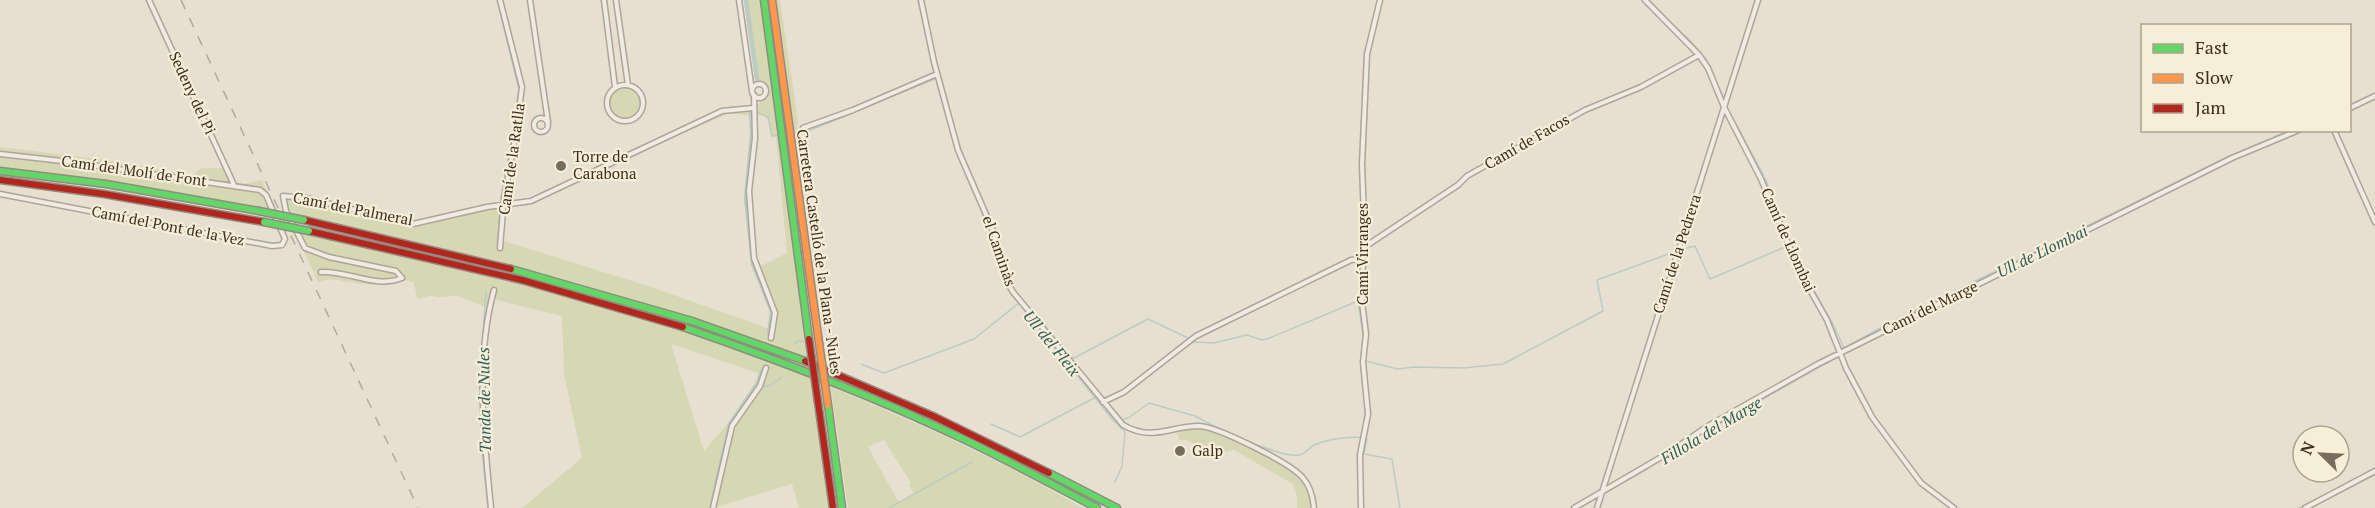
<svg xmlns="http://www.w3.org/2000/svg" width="2375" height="508" viewBox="0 0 2375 508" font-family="'PT Serif',serif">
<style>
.green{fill:#d6d7b3;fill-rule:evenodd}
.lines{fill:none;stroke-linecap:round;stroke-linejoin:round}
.stream{stroke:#bcccc2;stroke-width:1.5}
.canal{stroke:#bcccc2;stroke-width:4.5}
.street-casing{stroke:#ada599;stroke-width:7}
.fast-casing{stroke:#928b80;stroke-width:9}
.slow-casing{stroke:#928b80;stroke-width:9}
.jam-casing{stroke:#928b80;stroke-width:9}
.street{stroke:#efebe3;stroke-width:4}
.fast{stroke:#63d668;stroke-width:6}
.slow{stroke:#ff974d;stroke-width:6}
.jam{stroke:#b3261e;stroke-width:6}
.rail{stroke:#afaaa2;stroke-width:1.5;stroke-dasharray:10 10;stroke-linecap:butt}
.fast-bridge-casing{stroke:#928b80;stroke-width:9;stroke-linecap:butt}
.slow-bridge-casing{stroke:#928b80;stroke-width:9;stroke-linecap:butt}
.jam-bridge-casing{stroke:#928b80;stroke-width:9;stroke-linecap:butt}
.fast-bridge{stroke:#63d668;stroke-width:6}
.slow-bridge{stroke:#ff974d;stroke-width:6}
.jam-bridge{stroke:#b3261e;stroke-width:6}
.poi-dot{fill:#786c5e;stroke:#f7eed8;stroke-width:2}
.labels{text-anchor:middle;stroke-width:4.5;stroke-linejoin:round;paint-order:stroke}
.street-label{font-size:15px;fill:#3d2e20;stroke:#f7eed8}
.poi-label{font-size:15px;fill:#3d2e20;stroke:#f7eed8;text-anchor:start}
.water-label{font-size:16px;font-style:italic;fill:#2f5d5a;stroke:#f7eed8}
</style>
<rect width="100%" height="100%" fill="#e7e0d1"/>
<path class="green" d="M744,0H762L810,362L626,298L560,278L287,214L283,196L306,199L413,224L471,211L503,206L501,240L648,286L773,330L775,313L757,268L787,253L776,137H771L768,118L754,113L755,122L751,120L749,116L730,113L632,155L718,113L755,108L766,95V87L755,79Z
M775,0H780L798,122L796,147L826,368Z
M608 103a16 16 0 1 1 32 0a16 16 0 1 1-32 0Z
M0,147L106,160L192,175L202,168H224L229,182L241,184L262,180L277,212L88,179L0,167Z
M294,231C391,252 487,273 583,300C661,322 737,349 812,377L831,508H799L792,484L713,508H522L582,458L564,374L562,316L493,299H491L488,308L458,296L435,297L433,295L417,299L414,282L400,279L371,285L330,279L318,282L314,274L321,273H314ZM671,344L764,375L760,386L734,421L729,422L704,451Z
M831,387L938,433L1009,467L1083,508H848ZM884,440L911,483L909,485L914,494L899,503L868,447Z
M1185,427L1209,428L1263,453L1292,469L1307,485L1314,508H1297V496L1293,484L1234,450L1214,454L1186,440H1179L1176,430Z"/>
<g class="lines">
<path class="stream" d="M497,0L519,90L501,202
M747,0L758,82
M918,0L934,72
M1648,0L1684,35
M1686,36L1706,59L1723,97
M2350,105L2369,96
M856,111L937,78
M1729,112L1732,117
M757,113L768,117L772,136L778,135
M948,122L956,149
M1735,122L1764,176
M808,131L853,113
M2274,137L2290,130
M958,154L994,240
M1765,178L1780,217
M1782,221L1804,273L1829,317
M497,245L500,209
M1683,249L1695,246L1710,279L1785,247
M1001,268L1006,287L1113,420L1125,432L1122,466L1115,482
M1023,300L1070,356L1074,358L1148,319L1188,338
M1831,320L1844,348L1882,327L2221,160L2269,139
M1193,342L1214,343L1247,335L1262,340L1267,339L1358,301L1363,335L1361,359
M794,344L799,341L805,342
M1366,361L1397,369L1415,367L1463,368L1503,364L1603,311L1597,280L1674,252
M861,364L884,373L974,339L1019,303
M481,365L486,291
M762,386H769L782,377
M1772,394L1839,356
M482,415V450L488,508
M1122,420L1130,417L1149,403L1195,416L1229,434
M991,424L1020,437L1096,397
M1367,439L1364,454L1392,459L1400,508
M1690,441L1770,395
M1253,444C1267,447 1284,457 1299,455C1305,454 1309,448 1314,445C1328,439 1347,437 1362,437
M1652,466L1686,443
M2362,475L2375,468
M1617,486L1649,468
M1605,493L1615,487
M889,508L972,462
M1579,508L1596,498
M2299,508L2357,478
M2310,508L2375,475"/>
<path class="canal" d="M746,0L757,79
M751,109L752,135L746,198L753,264L772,311L769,334
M711,508L730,424L758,383L762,371"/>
<g class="street-casing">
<path id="street" d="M149,0L234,185
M500,0L522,87L515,139L504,198L500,248
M530,0L548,122
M604,0L615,87
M616,0L628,85
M739,0L752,91
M921,0L934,62L958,150L994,233L1007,282L1013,292L1123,425C1153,442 1169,426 1199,426C1218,427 1291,463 1303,478C1310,486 1313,497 1314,508
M1645,0L1699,55L1708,68L1724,107L1761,179L1800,272L1827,320L1846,368L1872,417L1921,483L1954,508
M752 91a7 7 0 1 1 14 0a7 7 0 1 1-14 0Z
M607 103a18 18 0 1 1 36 0a18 18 0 1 1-36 0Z
M754,95L755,138L749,191L754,258L775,313L771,338
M2350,108L2375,96
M534 125a7 7 0 1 1 14 0a7 7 0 1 1-14 0Z
M803,128L853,110L937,74
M2334,130L2375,222
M0,154L71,162L260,190L266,195L285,239L282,245L272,246L0,194
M1366,246L1458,185L1467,176L1585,110L1641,87L1699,55
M321,272C348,270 375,289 402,278L396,271L329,257L305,248L286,211L283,196L306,198L413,224L487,207L531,201L722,111L753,108
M1103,402L1124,392L1196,336L1351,260L1363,259
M491,508C484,437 475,359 494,290
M713,508L732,426L760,386L766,368
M1361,508L1360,455L1368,414L1363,362L1366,334L1362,302L1363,259L1365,247L1362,164L1367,54L1380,0
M1574,508L1670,452L1708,426L1818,364L2232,158L2299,130
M1597,508L1758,0
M2305,508L2375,471"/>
</g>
<g class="fast-casing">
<path id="fast" d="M764,0L809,339
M0,171L106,184L259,211
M511,269L692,321L805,361
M683,327C776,359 869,394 959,437C1006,459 1051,484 1097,508
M828,405L842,508
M1049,473L1117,508"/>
</g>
<g class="slow-casing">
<path id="slow" d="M772,0L819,343"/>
</g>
<g class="jam-casing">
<path id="jam" d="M0,180L104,194L264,222
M304,220L511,269
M309,231L522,280L683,327
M805,361L935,417L1049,473
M818,402L833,508"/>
</g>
<use href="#street" class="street"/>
<use href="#fast" class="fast"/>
<use href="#slow" class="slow"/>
<use href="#jam" class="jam"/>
<path class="rail" d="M181,0L418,508"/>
<g class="fast-bridge-casing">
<path id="fast-bridge" d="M259,211L304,220
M264,222L309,231"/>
</g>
<g class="slow-bridge-casing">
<path id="slow-bridge" d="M819,343L828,405"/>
</g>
<g class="jam-bridge-casing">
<path id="jam-bridge" d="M809,339L818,402"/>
</g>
<use href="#fast-bridge" class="fast-bridge"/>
<use href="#slow-bridge" class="slow-bridge"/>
<use href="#jam-bridge" class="jam-bridge"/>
</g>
<g class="poi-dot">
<circle cx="561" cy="166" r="6"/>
<circle cx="1180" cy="451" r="6"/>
</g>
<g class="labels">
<g class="street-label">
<text transform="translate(192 93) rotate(65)" y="5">Sedeny del Pi</text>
<text transform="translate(1527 142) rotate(-30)" y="5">Camí de Facos</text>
<text transform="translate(512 159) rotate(-82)" y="5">Camí de la Ratlla</text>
<text transform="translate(134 171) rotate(8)" y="5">Camí del Molí de Font</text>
<text transform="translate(353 209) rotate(11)" y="5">Camí del Palmeral</text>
<text transform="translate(168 226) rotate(11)" y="5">Camí del Pont de la Vez</text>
<text transform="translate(1788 240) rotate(66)" y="5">Camí de Llombai</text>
<text transform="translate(999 251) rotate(71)" y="5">el Caminàs</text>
<text transform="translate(819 252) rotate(82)" y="5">Carretera Castelló de la Plana - Nules</text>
<text transform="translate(1363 254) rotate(-90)" y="5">Camí Virranges</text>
<text transform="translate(1677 254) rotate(-72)" y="5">Camí de la Pedrera</text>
<text transform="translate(1930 308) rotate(-26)" y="5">Camí del Marge</text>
</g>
<g class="poi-label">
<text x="573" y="162">Torre de<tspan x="573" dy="17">Carabona</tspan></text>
<text x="1192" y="456">Galp</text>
</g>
<g class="water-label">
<text transform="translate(2042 251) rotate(-26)" y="6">Ull de Llombai</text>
<text transform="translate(1052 343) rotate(51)" y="6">Ull del Fleix</text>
<text transform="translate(484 400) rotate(-91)" y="6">Tanda de Nules</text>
<text transform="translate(1711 430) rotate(-31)" y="6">Fillola del Marge</text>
</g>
</g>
<rect x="2141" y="24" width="210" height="108" fill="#f7eed8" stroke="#ada18e" stroke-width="1.5"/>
<rect x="2153" y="44" width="30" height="9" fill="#63d668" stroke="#ada18e" stroke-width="1.5"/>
<text x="2195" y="54" font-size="18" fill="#3d2e20">Fast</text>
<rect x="2153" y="74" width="30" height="9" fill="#ff974d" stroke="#ada18e" stroke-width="1.5"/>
<text x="2195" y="84" font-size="18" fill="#3d2e20">Slow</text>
<rect x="2153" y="104" width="30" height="9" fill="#b3261e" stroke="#ada18e" stroke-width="1.5"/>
<text x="2195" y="114" font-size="18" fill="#3d2e20">Jam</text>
<g transform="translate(2321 454) rotate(294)"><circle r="28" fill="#f7eed8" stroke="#ada18e" stroke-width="1.5"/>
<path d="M0-4.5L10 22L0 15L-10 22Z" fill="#786c5e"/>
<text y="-9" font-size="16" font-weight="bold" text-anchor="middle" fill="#3d2e20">N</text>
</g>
</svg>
